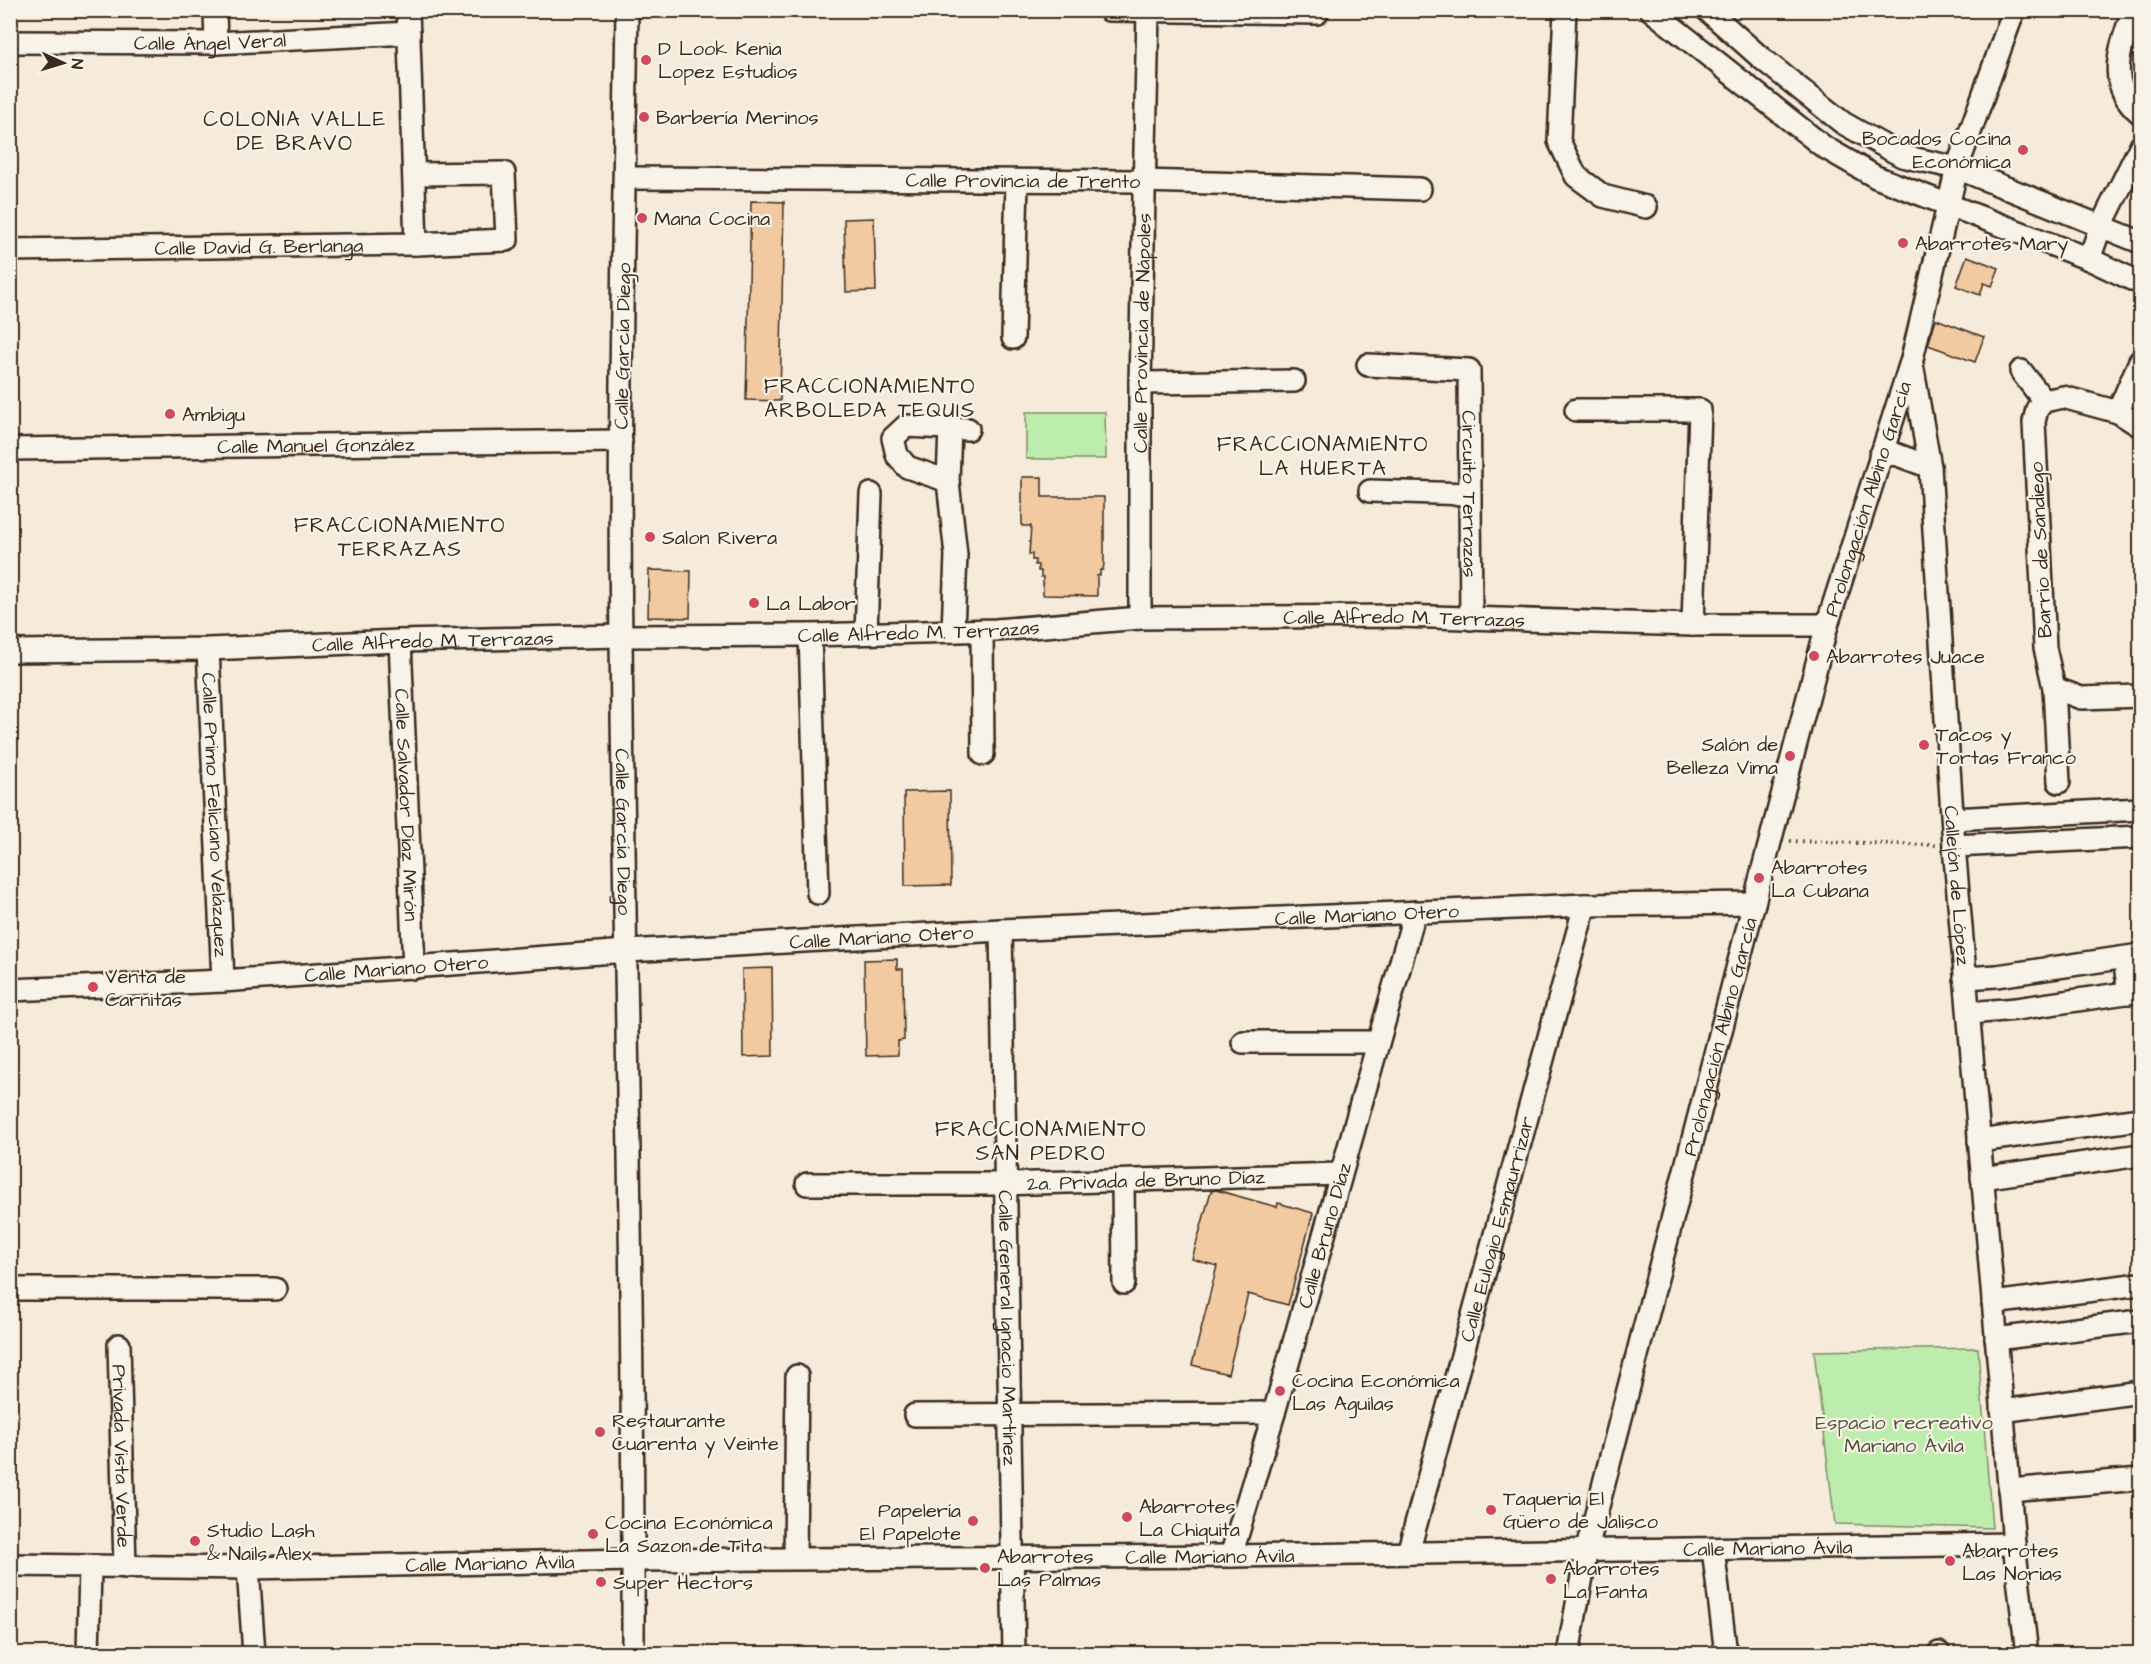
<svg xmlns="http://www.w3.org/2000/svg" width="2151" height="1664" viewBox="0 0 2151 1664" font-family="'Architects Daughter',sans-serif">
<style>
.green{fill:#bdedac;stroke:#7c8c65;stroke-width:1.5}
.building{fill:#f1caa1;stroke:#3b2a1e;stroke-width:1.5}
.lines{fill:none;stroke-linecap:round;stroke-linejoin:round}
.minor-casing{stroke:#3b2a1e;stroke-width:26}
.path{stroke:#3b2a1e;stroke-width:4;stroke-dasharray:1.5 4.5;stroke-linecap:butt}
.minor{stroke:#f7f3e8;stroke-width:21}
.poi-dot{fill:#d1495b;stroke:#f7f3e8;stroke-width:2}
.labels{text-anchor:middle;stroke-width:4.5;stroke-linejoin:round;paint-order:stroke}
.street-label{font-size:20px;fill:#3b2a1e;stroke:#f7f3e8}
.poi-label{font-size:20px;fill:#3b2a1e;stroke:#f7f3e8;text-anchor:start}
.park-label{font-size:20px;fill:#55513a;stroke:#f7f3e8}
.neighbourhood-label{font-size:21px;letter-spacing:1.5px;fill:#3b2a1e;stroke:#f7f3e8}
</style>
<rect width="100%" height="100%" fill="#f6ebda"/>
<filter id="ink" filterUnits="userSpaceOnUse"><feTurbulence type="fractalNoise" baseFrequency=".0167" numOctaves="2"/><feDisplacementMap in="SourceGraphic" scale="12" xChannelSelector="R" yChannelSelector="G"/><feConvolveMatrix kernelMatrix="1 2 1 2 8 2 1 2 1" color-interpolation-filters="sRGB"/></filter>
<g filter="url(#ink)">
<path class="green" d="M1026,412H1105L1106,459H1026Z
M1978,1348L1992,1528L1835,1524L1814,1351Z"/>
<path class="building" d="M751,201L784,202L780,401L746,400Z
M874,218L876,291L846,292L844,219Z
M1967,256L1999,268L1992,286L1984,283L1980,295L1956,286Z
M1936,319L1984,337L1975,362L1928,345Z
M1022,477H1042V497H1104V564L1103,570H1100V575L1097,576V596L1043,595V577H1041V571H1038V565H1035V560H1032V554H1029L1031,526H1022Z
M649,570L691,571L690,618L648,617Z
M950,791L951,885L905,886L904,792Z
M897,959V969H903L904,1040L898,1041V1055L866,1056L864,960Z
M772,968L773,1056L743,1057L742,969Z
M1216,1190L1277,1207L1278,1203L1313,1213L1288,1305L1248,1294L1228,1374L1192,1365L1217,1266L1192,1259L1211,1191Z"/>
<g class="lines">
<g class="minor-casing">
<g id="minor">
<path d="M215,10L216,43"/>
<path d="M408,10L416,244"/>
<path id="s1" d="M627,10C624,220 618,429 621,638C625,976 634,1315 633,1654"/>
<path d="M1109,10L1317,13"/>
<path d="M1565,10L1559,141L1576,176L1603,196L1646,207"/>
<path d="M1651,10L1824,147L1876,177L2089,259L2140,283"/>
<path d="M1707,10L1760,57L1843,123L1902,156L1957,168L2140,242"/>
<path d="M2133,10C2121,49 2104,82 2140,113"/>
<path id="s2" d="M10,42L216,43L409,33"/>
<path id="s3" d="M625,178L1143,181L1420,189"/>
<path id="s4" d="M10,250L416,244L507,240L504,173L414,174"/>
<path d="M2089,259L2101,226L2140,147"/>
<path d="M1013,338L1017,181"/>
<path id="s5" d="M1912,364L1930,467L1954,846L2014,1544L2027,1654"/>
<path id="s6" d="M1368,365L1469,370L1471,619"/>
<path d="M2021,371L2044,401"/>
<path d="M1140,383L1294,381"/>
<path d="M1576,410H1700L1693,625"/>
<path d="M2118,412L2140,361"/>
<path d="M950,428L948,481L956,555L953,631"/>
<path id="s7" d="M10,449L621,441"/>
<path d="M1880,456L1895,454L1930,467"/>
<path d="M948,481L907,467L897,455L893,438L906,426L968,429"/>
<path d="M1370,491L1469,494"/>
<path id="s8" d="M1140,618V383L1148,11"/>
<path d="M982,631L983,754"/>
<path d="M866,633L871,494"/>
<path d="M810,635L818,893"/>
<path id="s9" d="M400,641L414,968"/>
<path id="s10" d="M208,649L223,981"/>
<path id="s11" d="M10,651L208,649L400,641L621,636L810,635L996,630L1140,618L1398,616L1693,625H1827"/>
<path d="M2054,688L2081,698L2140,696"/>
<path d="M2059,782L2054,688L2045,648L2034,422L2037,409L2044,401L2063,397L2118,412L2140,426"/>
<path d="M1953,819L2140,809"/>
<path d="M1954,846L2140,837"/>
<path id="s12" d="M1001,930L1014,1654"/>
<path d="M2124,958L2129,993"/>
<path d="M1965,978L1997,976L2140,955"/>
<path id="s13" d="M10,990L223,981L627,951L1001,930L1585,905L1754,903"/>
<path d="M1969,1013L2016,1009L2140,991"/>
<path d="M1243,1042H1378"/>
<path d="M1979,1141L2140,1119"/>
<path d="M1982,1178L2140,1155"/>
<path d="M1123,1181L1124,1283"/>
<path id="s14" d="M807,1184H1004L1340,1174"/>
<path d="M10,1289H275"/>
<path d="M1993,1303L2140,1284"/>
<path d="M1996,1339L2140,1321"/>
<path id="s15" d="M119,1345L125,1567"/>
<path d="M2002,1411L2140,1392"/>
<path d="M915,1415L1274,1413"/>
<path d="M2009,1490L2140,1479"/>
<path d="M1713,1549L1726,1654"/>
<path id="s16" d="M1408,1553L1585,905"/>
<path id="s17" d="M1231,1556L1274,1413L1415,912"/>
<path d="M795,1558L797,1376"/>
<path id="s18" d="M10,1565L248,1568L634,1560L1231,1556L2014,1544"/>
<path d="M248,1568L254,1654"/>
<path d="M1939,1653V1654"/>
<path d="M88,1654L90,1567"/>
<path id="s19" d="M1568,1654L1587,1549L1754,903L1827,625L1912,359L1957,168L2014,10"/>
</g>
</g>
<path class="path" d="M1790,841L1936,845"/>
<use href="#minor" class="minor"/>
</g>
</g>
<g class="poi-dot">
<circle cx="646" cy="60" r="6"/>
<circle cx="644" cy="117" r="6"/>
<circle cx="2023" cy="150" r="6"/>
<circle cx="642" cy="218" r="6"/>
<circle cx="1903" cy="243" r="6"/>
<circle cx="170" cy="414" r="6"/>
<circle cx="650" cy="537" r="6"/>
<circle cx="754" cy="603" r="6"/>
<circle cx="1814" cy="656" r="6"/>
<circle cx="1924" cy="745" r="6"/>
<circle cx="1790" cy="756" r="6"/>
<circle cx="1759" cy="878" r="6"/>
<circle cx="93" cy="987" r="6"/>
<circle cx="1280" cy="1391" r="6"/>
<circle cx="600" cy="1432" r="6"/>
<circle cx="1491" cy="1510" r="6"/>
<circle cx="1127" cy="1517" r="6"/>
<circle cx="973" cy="1521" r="6"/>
<circle cx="593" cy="1534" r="6"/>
<circle cx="195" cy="1541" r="6"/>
<circle cx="1950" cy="1561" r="6"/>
<circle cx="985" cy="1568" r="6"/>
<circle cx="1551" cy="1579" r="6"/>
<circle cx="601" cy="1582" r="6"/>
</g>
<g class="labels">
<g class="street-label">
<text dy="7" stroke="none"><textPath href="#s2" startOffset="200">Calle Ángel Veral</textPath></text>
<text dy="7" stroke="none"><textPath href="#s3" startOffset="398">Calle Provincia de Trento</textPath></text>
<text dy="7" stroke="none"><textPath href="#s4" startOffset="249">Calle David G. Berlanga</textPath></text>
<text dy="7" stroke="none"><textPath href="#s8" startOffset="285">Calle Provincia de Nápoles</textPath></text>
<text transform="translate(622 346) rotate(-89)" y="7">Calle García Diego</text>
<text dy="7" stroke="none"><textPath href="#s7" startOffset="306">Calle Manuel González</textPath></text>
<text dy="7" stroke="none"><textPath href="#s6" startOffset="225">Circuito Terrazas</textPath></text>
<text dy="7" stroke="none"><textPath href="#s19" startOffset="1194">Prolongación Albino García</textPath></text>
<text transform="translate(2040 550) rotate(-93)" y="7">Barrio de Sandiego</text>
<text dy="7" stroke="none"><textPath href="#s11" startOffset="1395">Calle Alfredo M. Terrazas</textPath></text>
<text dy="7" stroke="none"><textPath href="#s11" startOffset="909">Calle Alfredo M. Terrazas</textPath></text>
<text dy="7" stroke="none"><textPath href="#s11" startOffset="423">Calle Alfredo M. Terrazas</textPath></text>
<text dy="7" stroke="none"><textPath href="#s9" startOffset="164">Calle Salvador Díaz Mirón</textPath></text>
<text dy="7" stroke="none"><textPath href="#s10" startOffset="166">Calle Primo Feliciano Velázquez</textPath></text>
<text dy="7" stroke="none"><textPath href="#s1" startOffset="822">Calle García Diego</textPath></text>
<text dy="7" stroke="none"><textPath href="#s5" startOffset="524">Callejón de López</textPath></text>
<text dy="7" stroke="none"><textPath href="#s13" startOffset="1359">Calle Mariano Otero</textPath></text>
<text dy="7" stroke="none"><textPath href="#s13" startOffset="873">Calle Mariano Otero</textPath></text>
<text dy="7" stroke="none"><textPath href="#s13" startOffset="387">Calle Mariano Otero</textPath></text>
<text dy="7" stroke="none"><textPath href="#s19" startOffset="636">Prolongación Albino García</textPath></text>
<text dy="7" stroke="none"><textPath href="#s14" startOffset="339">2a. Privada de Bruno Díaz</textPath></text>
<text dy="7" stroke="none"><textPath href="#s16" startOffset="336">Calle Eulogio Esmaurrizar</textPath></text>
<text dy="7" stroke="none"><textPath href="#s17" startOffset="334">Calle Bruno Díaz</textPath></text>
<text dy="7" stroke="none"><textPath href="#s12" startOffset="398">Calle General Ignacio Martínez</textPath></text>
<text dy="7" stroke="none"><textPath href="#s15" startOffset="111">Privada Vista Verde</textPath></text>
<text dy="7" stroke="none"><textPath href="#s18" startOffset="1758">Calle Mariano Ávila</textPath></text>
<text dy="7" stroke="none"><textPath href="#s18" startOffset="1200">Calle Mariano Ávila</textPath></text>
<text dy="7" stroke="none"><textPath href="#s18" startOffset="480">Calle Mariano Ávila</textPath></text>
</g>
<g class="poi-label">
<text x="658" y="55">D Look Kenia<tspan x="658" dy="23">Lopez Estudios</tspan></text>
<text x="656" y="124">Barbería Merinos</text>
<text x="2011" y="145" text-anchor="end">Bocados Cocina<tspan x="2011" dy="23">Económica</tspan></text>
<text x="654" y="225">Mana Cocina</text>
<text x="1915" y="250">Abarrotes Mary</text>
<text x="182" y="421">Ambigu</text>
<text x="662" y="544">Salon Rivera</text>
<text x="766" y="610">La Labor</text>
<text x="1826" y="663">Abarrotes Juace</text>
<text x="1936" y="741">Tacos y<tspan x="1936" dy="23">Tortas Franco</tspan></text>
<text x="1778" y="751" text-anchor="end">Salón de<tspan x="1778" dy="23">Belleza Vima</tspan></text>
<text x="1771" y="874">Abarrotes<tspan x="1771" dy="23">La Cubana</tspan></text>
<text x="105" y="983">Venta de<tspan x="105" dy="23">Carnitas</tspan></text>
<text x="1292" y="1387">Cocina Económica<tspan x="1292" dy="23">Las Aguilas</tspan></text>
<text x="612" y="1427">Restaurante<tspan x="612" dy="23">Cuarenta y Veinte</tspan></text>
<text x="1503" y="1505">Taqueria El<tspan x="1503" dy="23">Güero de Jalisco</tspan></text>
<text x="1139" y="1513">Abarrotes<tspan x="1139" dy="23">La Chiquita</tspan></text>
<text x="961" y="1517" text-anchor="end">Papelería<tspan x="961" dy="23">El Papelote</tspan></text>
<text x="605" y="1529">Cocina Económica<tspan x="605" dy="23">La Sazon de Tita</tspan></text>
<text x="207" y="1537">Studio Lash<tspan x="207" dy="23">&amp; Nails Alex</tspan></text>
<text x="1962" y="1557">Abarrotes<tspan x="1962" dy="23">Las Norias</tspan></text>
<text x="997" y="1563">Abarrotes<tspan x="997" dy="23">Las Palmas</tspan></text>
<text x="1563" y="1575">Abarrotes<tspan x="1563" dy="23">La Fanta</tspan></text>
<text x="613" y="1589">Super Hectors</text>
</g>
<g class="park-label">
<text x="1904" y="1429">Espacio recreativo<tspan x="1904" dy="23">Mariano Ávila</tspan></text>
</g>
<g class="neighbourhood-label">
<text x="295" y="126">COLONIA VALLE<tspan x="295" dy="24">DE BRAVO</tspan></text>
<text x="870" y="393">FRACCIONAMIENTO<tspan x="870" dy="24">ARBOLEDA TEQUIS</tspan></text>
<text x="1323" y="451">FRACCIONAMIENTO<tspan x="1323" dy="24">LA HUERTA</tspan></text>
<text x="400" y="532">FRACCIONAMIENTO<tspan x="400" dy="24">TERRAZAS</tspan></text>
<text x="1041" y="1136">FRACCIONAMIENTO<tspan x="1041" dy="24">SAN PEDRO</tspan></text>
</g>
</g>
<rect width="2151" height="1664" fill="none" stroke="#f7f3e8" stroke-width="36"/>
<rect x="18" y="18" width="2115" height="1628" fill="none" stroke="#3b2a1e" stroke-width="2" filter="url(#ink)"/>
<g transform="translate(63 63) rotate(94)" stroke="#f7f3e8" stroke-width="4.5" paint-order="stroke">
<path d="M0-4.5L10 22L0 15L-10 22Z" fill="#3b2a1e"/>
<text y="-9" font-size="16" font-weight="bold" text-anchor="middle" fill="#3b2a1e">N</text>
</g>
</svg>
